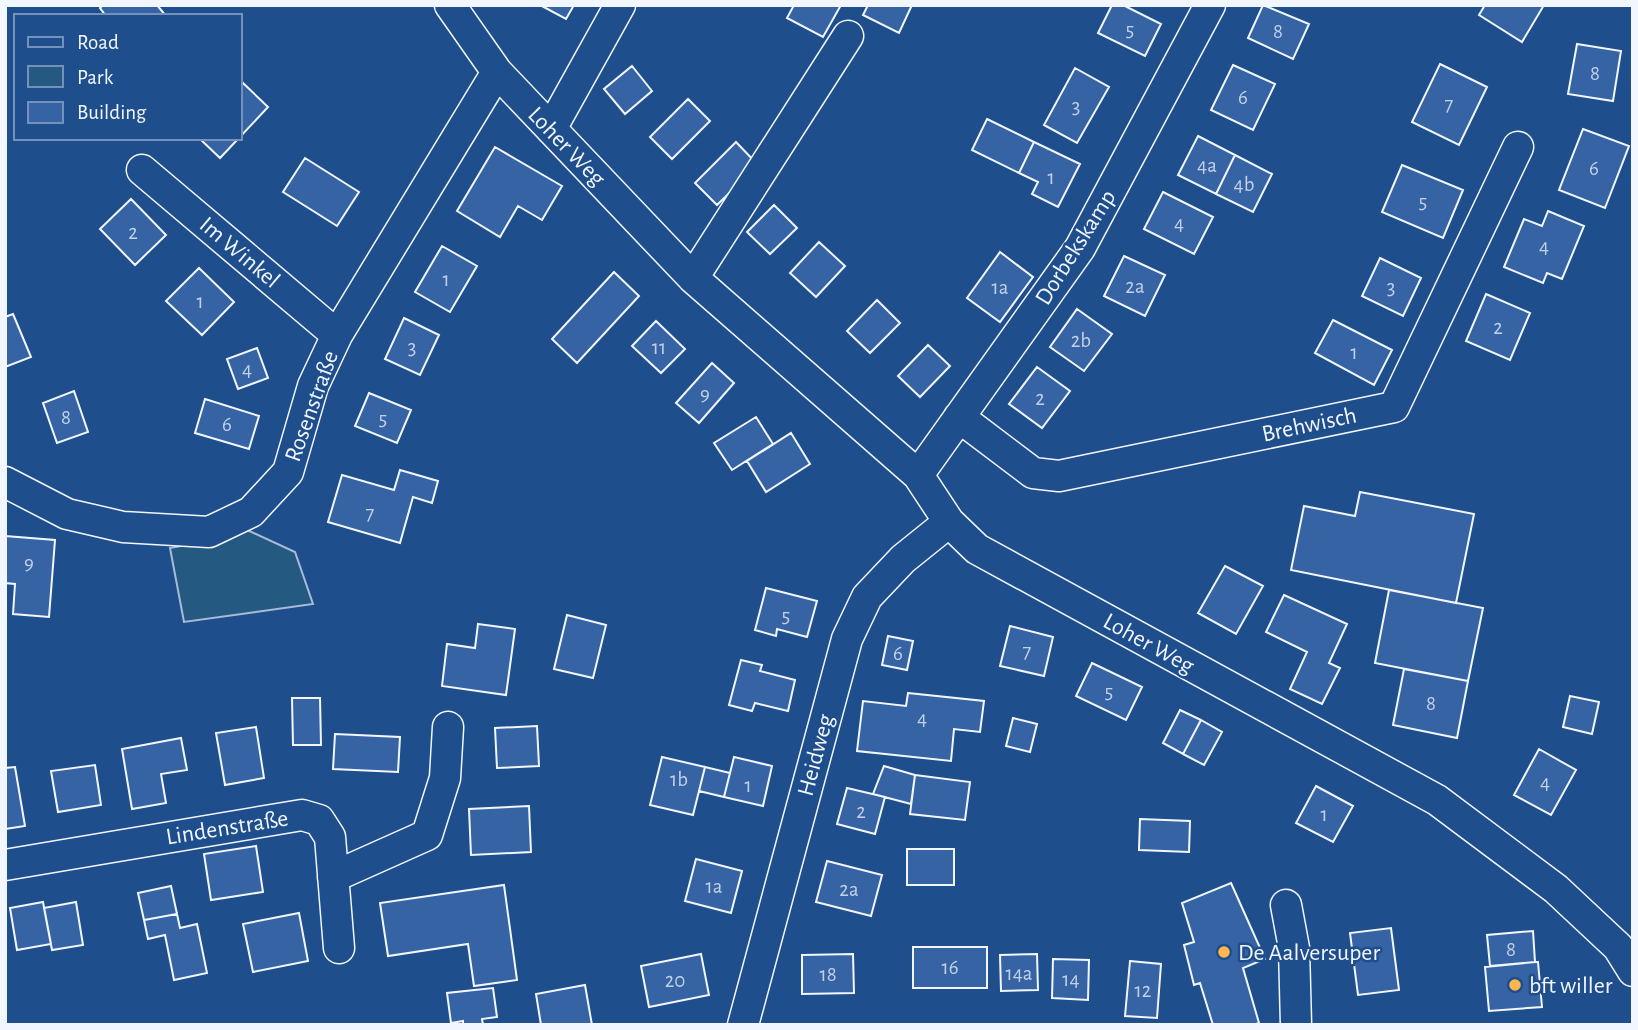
<svg xmlns="http://www.w3.org/2000/svg" width="1638" height="1030" viewBox="0 0 1638 1030" font-family="'Alegreya Sans',sans-serif">
<style>
.green{fill:#245a82;stroke:#a8bbd7;stroke-width:2}
.building{fill:#3563a3;stroke:#f2f6ff;stroke-width:2}
.lines{fill:none;stroke-linecap:round;stroke-linejoin:round}
.minor-casing{stroke:#f2f6ff;stroke-width:33}
.minor{stroke:#1f4e8c;stroke-width:30}
.poi-dot{fill:#ffb74d;stroke:#1f4e8c;stroke-width:2.5}
.labels{text-anchor:middle;stroke-width:5;stroke-linejoin:round;paint-order:stroke}
.number-label{font-size:21px;fill:#c3d1e8}
.street-label{font-size:24px;fill:#f2f6ff;stroke:#1f4e8c}
.poi-label{font-size:24px;fill:#f2f6ff;stroke:#1f4e8c;text-anchor:start}
</style>
<rect width="100%" height="100%" fill="#1f4e8c"/>
<path class="green" d="M245,529L295,552L313,604L184,622L170,548L213,540Z"/>
<path class="building" d="M103,5H157L166,16H106L100,8Z
M540,5H574L566,19Z
M794,5H841L823,37L787,18Z
M868,5H912L899,33L863,15Z
M1112,5H1123L1161,24L1145,56L1098,33Z
M1263,5L1309,24L1293,59L1248,38Z
M1485,5H1544L1522,42L1479,15Z
M1577,44L1621,51L1613,101L1568,94Z
M1440,64L1487,87L1459,145L1412,122Z
M1233,65L1275,84L1253,130L1211,110Z
M632,66L652,91L625,114L604,89Z
M1075,68L1109,87L1077,143L1044,125Z
M243,83L268,107L240,137V86Z
M688,99L710,121L672,159L650,137Z
M987,119L1034,142L1019,173L972,150Z
M1583,129L1629,146L1605,208L1559,190Z
M1198,136L1235,155L1216,194L1178,175Z
M199,138H239L220,158Z
M736,142L758,165L717,205L695,183Z
M1034,142L1080,164L1058,207L1032,194L1038,182L1019,173Z
M495,147L562,186L542,220L518,206L500,237L457,211Z
M1235,155L1272,174L1253,212L1216,194Z
M305,158L359,192L337,226L283,192Z
M1402,165L1463,190L1443,238L1382,212Z
M1163,192L1213,217L1194,254L1144,229Z
M131,199L166,235L135,265L100,229Z
M774,205L797,228L770,254L747,232Z
M1548,211L1584,226L1562,279L1547,273L1543,283L1504,267L1524,219L1542,226Z
M819,242L845,266L816,297L790,273Z
M442,246L477,266L450,312L415,292Z
M1000,252L1033,277L1000,322L967,298Z
M1124,256L1165,275L1145,316L1104,296Z
M1380,258L1421,278L1403,316L1362,296Z
M199,268L234,302L202,335L166,301Z
M614,272L639,296L577,363L552,339Z
M1486,294L1530,313L1510,360L1466,341Z
M877,300L900,323L870,353L847,331Z
M1077,309L1112,334L1084,371L1050,347Z
M13,314L31,357L5,367V317Z
M404,318L439,335L420,375L385,359Z
M1333,320L1392,350L1374,385L1315,353Z
M656,321L685,349L661,373L632,346Z
M928,345L950,366L920,397L898,376Z
M257,348L268,378L238,389L227,359Z
M712,363L734,383L699,423L676,403Z
M1037,367L1070,391L1042,428L1009,404Z
M74,391L88,432L57,443L43,403Z
M369,393L411,410L397,443L355,426Z
M205,399L259,416L249,449L195,433Z
M756,417L773,444L732,470L714,443Z
M791,433L810,464L766,492L747,461Z
M400,470L438,481L432,503L413,497L400,543L328,522L342,475L394,490Z
M1360,492L1474,514L1456,603L1291,570L1304,506L1355,516Z
M5,536L55,540L49,617L13,614L15,584L5,583Z
M1225,566L1263,586L1236,634L1198,613Z
M766,588L817,601L807,637L777,629L776,636L755,630Z
M1389,590L1483,608L1468,681L1375,663Z
M1284,595L1347,624L1329,663L1340,668L1322,704L1290,689L1307,652L1266,632Z
M567,615L606,625L593,678L554,669Z
M478,624L515,629L506,695L442,686L447,644L475,648Z
M1010,626L1053,637L1044,676L1000,666Z
M888,636L913,641L907,670L882,665Z
M741,660L762,665L760,671L795,680L788,711L755,703L752,711L729,705Z
M1092,663L1142,687L1126,720L1076,696Z
M1404,669L1468,681L1457,738L1393,725Z
M908,693L984,701L980,732L954,729L951,761L857,751L863,701L906,706Z
M1570,696L1599,702L1592,734L1563,727Z
M292,698H320L321,745H293Z
M1180,710L1201,720L1183,754L1163,743Z
M1013,718L1037,724L1030,752L1006,746Z
M1201,720L1222,732L1204,765L1183,754Z
M537,726L539,766L497,768L495,728Z
M256,727L264,778L225,785L216,733Z
M335,734L400,737L398,772L333,769Z
M181,738L187,770L161,774L166,803L132,809L122,749Z
M1539,749L1576,770L1551,815L1514,795Z
M662,757L705,767L693,815L650,805Z
M734,757L772,766L763,806L724,797Z
M95,765L101,805L58,812L51,771Z
M884,766L915,775L911,804L873,794Z
M15,767L25,826L5,829V768Z
M705,767L730,773L724,797L699,791Z
M915,775L970,782L965,820L910,814Z
M1316,786L1353,806L1333,842L1296,823Z
M847,788L885,797L875,834L837,824Z
M529,806L531,852L471,855L469,809Z
M1140,819L1190,821L1189,852L1139,850Z
M256,846L263,892L211,900L204,854Z
M907,849H954V885H907Z
M696,859L742,871L731,913L685,901Z
M827,861L882,875L871,916L816,902Z
M1231,883L1265,959L1243,968L1259,1023L1253,1025H1213L1200,983L1194,985L1184,945L1194,942L1182,903Z
M504,885L517,980L474,986L468,944L388,956L380,903Z
M171,886L177,914L144,920L138,893Z
M43,902L51,944L17,950L10,908Z
M76,902L83,945L52,950L44,908Z
M299,913L308,961L253,972L243,924Z
M177,914L180,928L197,924L207,973L174,980L165,935L148,939L144,920Z
M1391,928L1399,990L1358,995L1350,933Z
M1533,931L1535,962L1490,966L1487,935Z
M913,947H987V988H913Z
M701,954L709,995L649,1007L641,966Z
M853,954L854,993L802,994V955Z
M1037,954L1038,990L1001,991L1000,955Z
M1053,959L1089,960L1088,1000L1052,998Z
M1130,961L1161,964L1157,1018L1125,1016Z
M1535,962H1538L1542,1007L1489,1011L1485,967Z
M585,985L592,1025H541L536,994Z
M493,988L497,1017L482,1019L483,1025H463V1021L451,1023L447,993Z"/>
<g class="lines">
<g class="minor-casing">
<path id="minor" d="M450,5L497,72L693,278L918,475L949,522L977,549L1437,800L1556,889L1618,947L1633,971
M551,129L620,5
M142,170L337,335
M693,278L848,36
M959,417L1033,473L1059,476L1394,407L1518,147
M918,475L1080,248L1210,5
M5,482L67,514L123,527L209,532L251,512L288,472L313,386L337,335L497,72
M5,865L302,815L319,820L330,837L339,948
M333,877L427,835L445,778L448,727
M1286,905L1294,948L1296,1025
M743,1025L847,639L867,597L903,559L949,522"/>
</g>
<use href="#minor" class="minor"/>
</g>
<g class="poi-dot">
<circle cx="1224" cy="952" r="7"/>
<circle cx="1515" cy="985" r="7"/>
</g>
<g class="labels">
<g class="number-label">
<text x="1130" y="36">5</text>
<text x="1278" y="38">8</text>
<text x="1595" y="80">8</text>
<text x="1243" y="104">6</text>
<text x="1449" y="111">7</text>
<text x="1076" y="113">3</text>
<text x="1207" y="172">4a</text>
<text x="1594" y="175">6</text>
<text x="1051" y="184">1</text>
<text x="1244" y="191">4b</text>
<text x="1423" y="208">5</text>
<text x="1179" y="230">4</text>
<text x="133" y="239">2</text>
<text x="1544" y="253">4</text>
<text x="446" y="286">1</text>
<text x="1135" y="293">2a</text>
<text x="1000" y="294">1a</text>
<text x="1391" y="294">3</text>
<text x="200" y="308">1</text>
<text x="1498" y="334">2</text>
<text x="1081" y="347">2b</text>
<text x="412" y="354">3</text>
<text x="659" y="354">11</text>
<text x="1354" y="359">1</text>
<text x="247" y="376">4</text>
<text x="705" y="400">9</text>
<text x="1040" y="405">2</text>
<text x="66" y="424">8</text>
<text x="383" y="425">5</text>
<text x="227" y="431">6</text>
<text x="370" y="520">7</text>
<text x="29" y="569">9</text>
<text x="786" y="622">5</text>
<text x="1027" y="658">7</text>
<text x="898" y="660">6</text>
<text x="1109" y="698">5</text>
<text x="1431" y="710">8</text>
<text x="922" y="725">4</text>
<text x="679" y="786">1b</text>
<text x="1545" y="789">4</text>
<text x="748" y="792">1</text>
<text x="861" y="818">2</text>
<text x="1324" y="821">1</text>
<text x="714" y="893">1a</text>
<text x="849" y="896">2a</text>
<text x="1511" y="956">8</text>
<text x="950" y="974">16</text>
<text x="1019" y="980">14a</text>
<text x="828" y="981">18</text>
<text x="1071" y="986">14</text>
<text x="675" y="987">20</text>
<text x="1143" y="997">12</text>
</g>
<g class="street-label">
<text transform="translate(567 146) rotate(46)" y="8">Loher Weg</text>
<text transform="translate(1075 247) rotate(-58)" y="8">Dorbekskamp</text>
<text transform="translate(240 252) rotate(40)" y="8">Im Winkel</text>
<text transform="translate(311 406) rotate(-70)" y="8">Rosenstraße</text>
<text transform="translate(1309 424) rotate(-12)" y="8">Brehwisch</text>
<text transform="translate(1149 643) rotate(29)" y="8">Loher Weg</text>
<text transform="translate(815 755) rotate(-75)" y="8">Heidweg</text>
<text transform="translate(227 827) rotate(-9)" y="8">Lindenstraße</text>
</g>
<g class="poi-label">
<text x="1238" y="960">De Aalversuper</text>
<text x="1529" y="993">bft willer</text>
</g>
</g>
<rect width="1638" height="1030" fill="none" stroke="#f2f6ff" stroke-width="14"/>
<rect x="14" y="14" width="228" height="126" fill="#1f4e8c" stroke="#7391ba" stroke-width="2"/>
<rect x="28" y="37" width="35" height="10" fill="#1f4e8c" stroke="#7391ba" stroke-width="2"/>
<text x="77" y="49" font-size="21" fill="#f2f6ff">Road</text>
<rect x="28" y="66" width="35" height="21" fill="#245a82" stroke="#7391ba" stroke-width="2"/>
<text x="77" y="84" font-size="21" fill="#f2f6ff">Park</text>
<rect x="28" y="102" width="35" height="21" fill="#3563a3" stroke="#7391ba" stroke-width="2"/>
<text x="77" y="119" font-size="21" fill="#f2f6ff">Building</text>
</svg>
